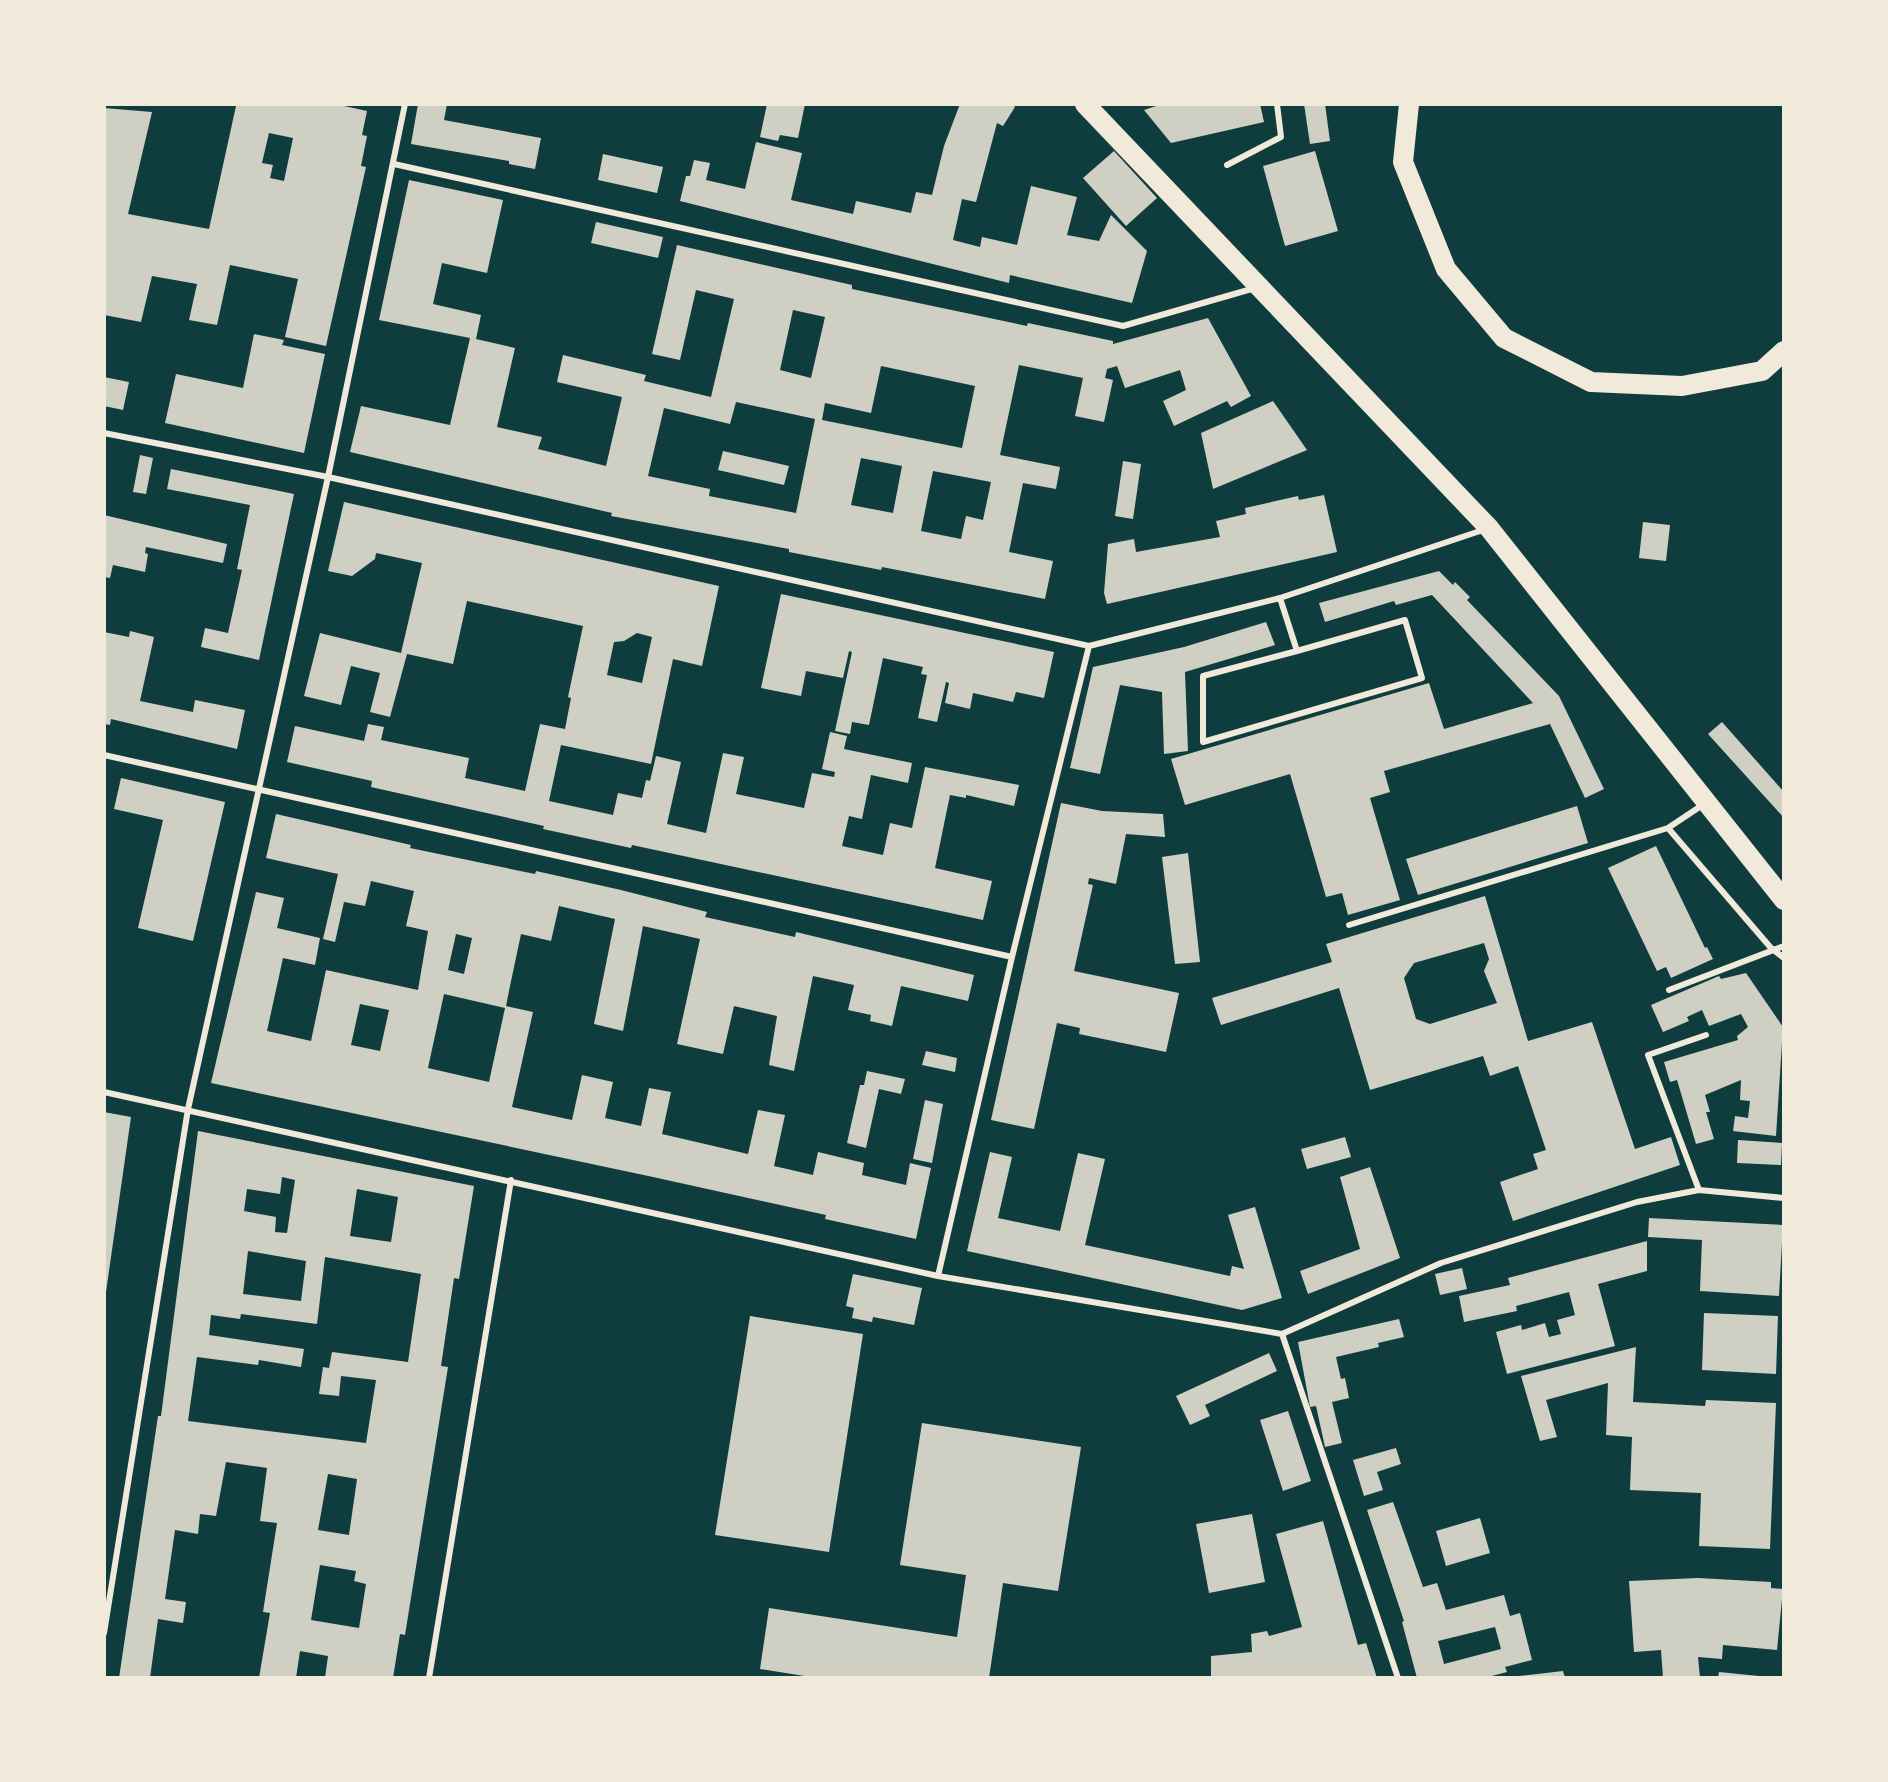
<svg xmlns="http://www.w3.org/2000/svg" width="1888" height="1782" viewBox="0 0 1888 1782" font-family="'Source Sans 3',sans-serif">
  <rect width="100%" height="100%" fill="#0f3d3e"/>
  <!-- building -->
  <path fill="#cfcfc3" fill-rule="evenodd" d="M239,104H335L367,111L362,135L367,136L361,166L366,167L326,346L285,337L298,279L230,265L217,325L189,320L197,284L152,276L141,322L104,315V108L152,112L128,214L209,229L236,106ZM269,133L293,138L284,181L270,178L273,165L262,163Z
    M418,104H447L444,120L541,138L535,169L509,164V161L411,144Z
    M767,104H805L798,138L780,135L778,141L760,137Z
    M960,104H1012L1015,107L1003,126L997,123L976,202L962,199L953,240L980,247L982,237L1017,245L1031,186L1077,197L1067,235L1099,241L1111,215L1147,251L1132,303L1010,275L1009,283L680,201L686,176H690L694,160L710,163L706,180L745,189L756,142L802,153L791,200L853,214L856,201L911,213L916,192L932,195L944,146Z
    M1162,104H1260L1264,122L1171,143L1144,110Z
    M1304,104H1325L1330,141L1310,144Z
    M1114,151L1157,198L1126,226L1083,178Z
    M1315,151L1338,231L1285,246L1263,166Z
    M603,154L663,167L657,193L598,180Z
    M409,180L503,200L487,273L442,263L433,304L481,315L476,339L515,348L497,427L542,437L538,449L606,466L622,397L557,382L563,355L646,375L644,381L711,397L734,299L696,290L680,360L652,354L677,245L852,285V289L1027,326L1028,323L1113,341V344L1208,318L1251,396L1231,407L1227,401L1174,426L1163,401L1186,390L1180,370L1125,388L1117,366L1107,369L1105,378L1113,380L1104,422L1075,416L1083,378L1019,365L1000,455L1060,467L1056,489L1023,483L1009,552L1053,561L1045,599L882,567L881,570L789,552V549L611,516L612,513L350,452L361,406L450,425L470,338L379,320ZM793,310L825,317L811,378L780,370ZM881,366L975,386L962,448L822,420L825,403L871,413ZM736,402L815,419L796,513L709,496L710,489L648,476L664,408L730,424ZM861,458L902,466L893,513L851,505ZM933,471L991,482L983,520L966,516L961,539L921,531Z
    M596,222L663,237L658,258L591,243Z
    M254,334L284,340L282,345L325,354L304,453L165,423L176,374L243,388Z
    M104,377L129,382L123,410L104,406Z
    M1273,401L1307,450L1213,489L1201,433Z
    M723,451L789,466L784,485L718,470Z
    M140,455L153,458L146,494L133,492Z
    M1123,461L1141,464L1133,519L1115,516Z
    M171,469L294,494L259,660L201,647L205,628L228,633L242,570L237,569L250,505L167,489Z
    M1324,495L1337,552L1107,604L1104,593L1108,544L1134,539L1136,552L1220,537L1216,521L1246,514L1245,508L1298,496L1299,500Z
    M344,502L719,586L702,666L673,659L651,764L561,745L549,801L613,815L618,793L642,798L646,780L650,781L656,756L681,762L667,824L706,833L723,753L744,757L736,794L804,808L812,773L834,777L835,772L822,769L830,732L847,736L844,749L912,763L908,783L871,775L862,819L849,816L842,846L883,855L890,823L912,828L925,767L1019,785L1014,806L966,795V798L950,795L935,868L992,881L983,920L632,845L631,848L543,829L544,826L371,787L372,781L287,762L295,726L364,741L368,724L384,727L381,740L469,758L465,778L525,791L540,724L565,729L571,698L568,697L583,626L467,601L453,664L407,654L390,717L370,712L380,673L351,666L341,705L304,696L320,633L401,653L422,563L376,553L375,559L352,576L328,571ZM637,633L652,637L642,683L607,675L614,642L624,641Z
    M104,515L227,544L223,563L146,547L145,553L148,554L145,572L113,565L110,578L104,577Z
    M1643,522L1670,525L1666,561L1639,558Z
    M1439,571L1453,585L1455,582L1470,597L1467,600L1559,696L1604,789L1585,798L1550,724L1384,771L1390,792L1370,798L1400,900L1348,915L1342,893L1326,897L1290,774L1185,805L1171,759L1429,683L1444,729L1533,703L1432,595L1396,605L1394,601L1325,622L1319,603Z
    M781,594L1054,652L1044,698L1016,692L1013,702L973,693L970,709L945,703L949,683L946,682L937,722L918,718L927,675L921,674L923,667L883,658L869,725L852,722L850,734L835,731L852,652L849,651L843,678L806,671L801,696L761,688Z
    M1266,622L1275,645L1185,672L1188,751L1164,754L1162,692L1120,685L1100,774L1070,768L1093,667L1184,647Z
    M130,631L154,637L140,701L193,712L195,700L245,710L237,749L111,719L110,725L104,724V632L129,637Z
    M1722,722L1784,792V818L1708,734Z
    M121,778L225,802L193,941L138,928L163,820L114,809Z
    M1061,803L1102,811L1163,814L1165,837L1126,834L1116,884L1089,878L1088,884L1093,885L1074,971L1179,993L1166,1052L1079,1034L1080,1028L1057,1023L1034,1129L991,1120Z
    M1577,806L1588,843L1418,895L1406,859Z
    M276,814L411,845L410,848L535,874L536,871L621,890L707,912L705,917L795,937L796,932L974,975L968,1001L901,986L892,1026L870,1021L871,1015L848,1010L854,985L813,976L794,1071L769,1065L777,1016L734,1006L723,1054L677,1044L700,939L643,926L623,1031L594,1024L615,919L559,906L551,941L521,934L510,986L506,1006L533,1012L512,1107L572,1120L582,1075L613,1082L605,1118L641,1126L649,1088L671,1092L662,1134L748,1154L758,1110L785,1115L774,1166L813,1175L818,1152L864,1163L862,1175L906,1185L910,1163L931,1168L916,1239L825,1219L826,1215L653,1177L211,1083L256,892L284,898L277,928L320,938L315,965L283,958L267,1031L311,1041L326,970L418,990L428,931L406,926L414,891L371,881L365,906L344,902L335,942L323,939L338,874L266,858ZM456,934L472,938L464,974L448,970ZM444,994L505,1008L489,1082L428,1068ZM360,1004L389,1010L380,1051L351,1045Z
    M1656,846L1705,948L1707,947L1713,959L1671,978L1666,967L1657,971L1608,868Z
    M1188,853L1200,962L1175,964L1162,857Z
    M1485,896L1528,1041L1592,1022L1635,1149L1671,1137L1680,1165L1513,1221L1500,1182L1538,1169L1533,1154L1546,1150L1518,1066L1490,1076L1483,1056L1370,1090L1339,988L1221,1025L1212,998L1332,962L1326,944ZM1484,943L1489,959L1484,971L1497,1003L1430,1024L1416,1019L1404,978L1414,963Z
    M1746,973L1783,1027L1776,1136L1733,1131L1735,1116L1748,1118L1750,1101L1740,1100L1741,1080L1705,1095L1710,1112H1706L1714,1139L1696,1144L1677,1080L1670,1082L1664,1062L1738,1040L1737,1036L1748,1027L1741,1014L1709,1026L1702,1010L1687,1017L1689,1021L1663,1032L1651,1005L1719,976L1721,979Z
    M926,1051L957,1058L955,1072L922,1065Z
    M867,1071L905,1079L901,1094L879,1089L866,1148L847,1143L860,1085H864Z
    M925,1100L943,1104L932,1163L913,1159Z
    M104,1112L131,1117L106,1292H104Z
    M198,1131L474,1186L459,1279L454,1278L441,1366L448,1367L405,1635L400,1634L393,1678H325L328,1656L300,1651L296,1678H259L270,1613L263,1612L277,1523L260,1521L267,1468L226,1462L216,1516L200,1514L198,1534L175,1530L165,1599L186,1602L183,1623L158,1619L150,1678H119L158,1416H161ZM282,1177L295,1180L287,1233L275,1232L276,1217L244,1211L247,1189L280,1194ZM357,1189L398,1197L391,1242L350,1236ZM248,1251L306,1261L301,1301L243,1294ZM325,1257L421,1274L408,1362L332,1352L329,1368L323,1367L319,1394L339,1396L341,1376L376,1380L366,1443L188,1421L197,1357L258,1365L259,1360L301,1367L304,1349L209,1335L211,1315L240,1319L241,1314L317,1324ZM328,1474L357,1479L349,1535L318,1530ZM320,1565L356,1571L354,1581L366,1584L359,1628L311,1620Z
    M1345,1137L1351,1157L1307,1169L1301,1149Z
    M1738,1140L1782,1143L1781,1165L1737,1163Z
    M990,1152L1012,1157L998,1218L1060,1231L1078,1153L1105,1159L1085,1245L1230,1276L1232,1266L1244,1269L1228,1215L1255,1207L1282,1298L1242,1310L967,1251Z
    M1370,1167L1400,1258L1308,1294L1300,1271L1360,1249L1340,1177Z
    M1649,1218L1783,1225L1779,1296L1700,1291L1702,1240L1648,1237Z
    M1647,1241V1271L1598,1284L1615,1346L1507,1374L1496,1332L1521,1325L1522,1330L1545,1323L1549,1337L1561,1334L1557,1320L1575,1315L1569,1292L1516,1306L1517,1311L1464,1322L1459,1296L1510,1285L1508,1278Z
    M1462,1268L1467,1289L1440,1295L1435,1274Z
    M853,1274L922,1288L914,1325L873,1317L872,1322L852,1318L854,1308L846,1306Z
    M1704,1313L1778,1316L1776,1374L1702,1370Z
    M750,1316L863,1334L829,1552L715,1535Z
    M1399,1319L1404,1337L1378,1343L1379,1347L1336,1357L1341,1379L1345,1378L1349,1398L1332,1402L1342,1443L1325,1447L1316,1406L1310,1407L1298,1342Z
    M1636,1347L1633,1402L1705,1406L1706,1400L1776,1403L1770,1549L1699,1546L1701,1493L1630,1490L1632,1437L1606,1435L1608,1383L1546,1400L1557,1437L1540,1441L1521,1376Z
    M1269,1353L1277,1371L1205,1405L1210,1416L1190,1425L1176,1396Z
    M1288,1411L1311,1481L1283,1491L1260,1420Z
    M922,1423L1081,1447L1058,1591L1003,1583L989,1678H817L760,1669L769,1608L957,1637L966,1575L900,1565Z
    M1396,1448L1401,1464L1377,1472L1383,1490L1364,1496L1353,1460Z
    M1393,1502L1423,1587L1437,1583L1446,1610L1504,1595L1510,1616L1520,1613L1532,1660L1505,1667L1507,1672L1484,1678H1417L1402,1622L1404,1621L1367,1510ZM1495,1627L1501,1649L1444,1664L1438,1641Z
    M1252,1514L1265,1582L1209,1593L1196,1524Z
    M1480,1518L1490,1553L1446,1566L1436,1531Z
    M1323,1521L1358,1645L1366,1643L1377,1678H1211V1656L1252,1652L1251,1634L1267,1631L1269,1636L1302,1627L1276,1534Z
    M1698,1578L1771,1582V1588L1783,1589L1777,1650L1723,1645L1722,1659L1698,1657L1700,1678H1663L1661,1650L1634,1652L1629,1581Z
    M1563,1671L1565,1678H1519V1676Z
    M1719,1672L1759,1676V1678H1718Z"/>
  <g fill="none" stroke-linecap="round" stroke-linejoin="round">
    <!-- service -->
    <path stroke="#f1e9da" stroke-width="6" d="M394,164L1123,326L1255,288
      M1227,165L1281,137L1277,104
      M104,433L328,477L1089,646L1280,598L1486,529
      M1280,598L1297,651L1405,620L1422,678L1203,742V676L1297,651
      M104,755L1012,957
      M1668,828L1771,948L1784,958
      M1349,925L1668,828L1704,804
      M1669,990L1784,946
      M104,1092L938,1276L1282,1334L1441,1263L1637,1202L1699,1190L1784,1198
      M1699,1190L1648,1055L1706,1035
      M938,1276L1012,957L1089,646
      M1282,1334L1398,1678
      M104,1633L188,1109L328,477L405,104
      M429,1678L511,1180"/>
    <!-- primary -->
    <path stroke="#f1e9da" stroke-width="20" d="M1085,104L1489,528L1784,900
      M1409,104L1403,162L1446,269L1504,338L1591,382L1682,386L1762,371L1784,351"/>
  </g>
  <!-- border -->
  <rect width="1888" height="1782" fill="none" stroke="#f1e9da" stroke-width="212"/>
</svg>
